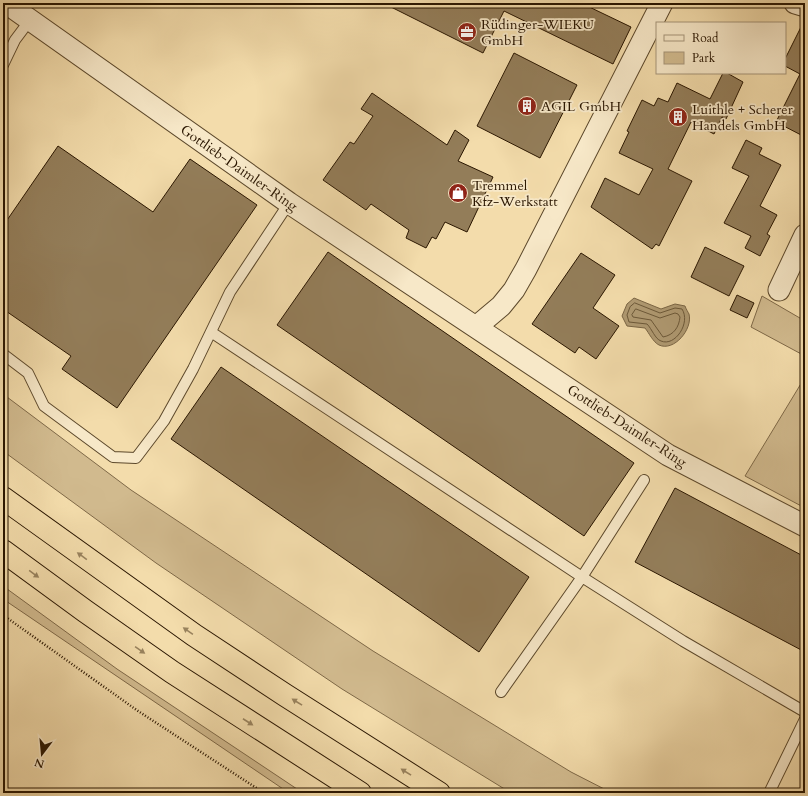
<svg xmlns="http://www.w3.org/2000/svg" width="808" height="796" viewBox="0 0 808 796" font-family="Cardo,serif">
  <rect width="100%" height="100%" fill="#f3dcab"/>
  <filter id="stains"><feTurbulence type="fractalNoise" baseFrequency=".005" numOctaves="4"/><feColorMatrix values="0 0 0 0 .2 0 0 0 0 .09 0 0 0 0 .02 0 0 0 .5 -.17"/></filter>
  <radialGradient id="worn" r=".72"><stop offset=".6" stop-color="#630" stop-opacity="0"/><stop offset="1" stop-color="#630" stop-opacity=".3"/></radialGradient>
  <!-- green -->
  <path fill="#d1ba8e" stroke="#7e6847" d="M762,296L805,321V356L751,327Z
    M805,377V508L745,476Z
    M3,394L131,490L373,651L571,772L612,793H511L342,689L156,563L3,451Z
    M3,586L117,669L303,793H289L3,599Z"/>
  <!-- water -->
  <path fill="#af9971" stroke="#7a6544" d="M634,298L661,309L675,304L685,306C686,309 688,312 689,314C693,329 674,352 659,345C653,342 649,333 645,328L627,326L622,316L627,304Z"/>
  <g fill="none" stroke-linecap="round" stroke-linejoin="round">
    <!-- shore -->
    <path stroke="#6c5838" stroke-width="1" d="M635,303L660,313L675,308L682,309C691,323 675,347 661,341C655,339 652,329 647,324L629,322L627,315L630,307Z
      M636,309L660,318L675,313L678,314L680,317C679,327 674,335 663,337L651,320L633,317L632,315Z"/>
  </g>
  <!-- building -->
  <path fill="#937d59" stroke="#2a1600" d="M383,3H581L631,27L613,64L504,11L483,53Z
    M805,19V137L776,122L800,74L785,66V59Z
    M514,53L577,85L540,158L477,126Z
    M723,73H727L743,82L726,119L722,117L714,134L691,122L668,169L692,181L659,246L656,244L652,249L591,207L605,178L639,195L653,169L619,153L629,132L627,131L642,100L654,106L658,98L668,102L677,83L710,99Z
    M372,93L447,145L455,130L469,140L458,161L493,177L467,232L445,222L436,239L432,237L426,248L406,238L409,230L371,204L366,210L323,180L350,142L354,144L373,116L361,109Z
    M746,140L762,148L759,154L781,165L760,206L777,215L767,234L770,236L760,256L745,248L751,236L724,223L749,176L732,168Z
    M58,146L153,212L190,159L257,205L117,408L62,369L71,356L3,309V226Z
    M705,247L744,266L729,296L691,277Z
    M328,252L634,463L584,536L277,325Z
    M581,253L615,275L593,308L619,326L596,359L579,347L575,353L532,324Z
    M737,295L754,303L747,318L730,310Z
    M221,367L529,577L479,652L171,439Z
    M675,488L805,557V652L635,562Z"/>
  <g fill="none" stroke-linecap="round" stroke-linejoin="round">
    <defs>
      <path id="service" d="M3,65L15,40L30,20
        M211,332L582,577L683,641L805,712
        M3,354L28,373L44,406L113,457L136,458L164,421L193,369L230,292L289,203
        M501,692L582,577L644,480
        M769,793L805,719"/>
      <path id="minor" d="M6,3L289,203L668,455L805,526
        M795,3L805,6
        M779,290L805,235
        M476,327L501,306L514,290L526,269L662,3"/>
      <path id="motorway" d="M3,498L194,635L285,695L439,793
        M3,551L85,611L172,672L360,793"/>
    </defs>
    <!-- service casing -->
    <use href="#service" stroke="#5c482b" stroke-width="12"/>
    <!-- minor casing -->
    <use href="#minor" stroke="#5c482b" stroke-width="23"/>
    <!-- motorway casing -->
    <use href="#motorway" stroke="#2a1600" stroke-width="24"/>
    <!-- path -->
    <path stroke="#2a1600" stroke-width="2.5" stroke-dasharray="1 2" stroke-linecap="butt" d="M3,615L138,711L264,793"/>
    <!-- service -->
    <use href="#service" stroke="#f7e8c8" stroke-width="10"/>
    <!-- minor -->
    <use href="#minor" stroke="#f7e8c8" stroke-width="21"/>
    <!-- motorway -->
    <use href="#motorway" stroke="#f3dcab" stroke-width="22"/>
  </g>
  <!-- one-way arrows -->
  <defs><path id="oneway-solid" d="M-6-.8H1V-3.2L6.5 0L1 3.2V.8H-6Z"/></defs>
  <g fill="#99835e">
    <use href="#oneway-solid" transform="translate(82 556) rotate(-144)"/>
    <use href="#oneway-solid" transform="translate(34 574) rotate(36)"/>
    <use href="#oneway-solid" transform="translate(188 631) rotate(-145)"/>
    <use href="#oneway-solid" transform="translate(140 650) rotate(35)"/>
    <use href="#oneway-solid" transform="translate(297 702) rotate(-148)"/>
    <use href="#oneway-solid" transform="translate(248 722) rotate(33)"/>
    <use href="#oneway-solid" transform="translate(406 772) rotate(-148)"/>
  </g>
  <!-- icons -->
  <defs>
    <symbol id="office-disc" viewBox="-11 -11 22 22"><circle r="9.5" fill="#8f2418" stroke="#f7e8c8"/><path d="M-6-3h4V-5.5h4V-3h4V5H-6ZM-1-4.5V-3h2v-1.5ZM-6 0V1H6V0Z" fill="#fff"/></symbol>
    <symbol id="building-disc" viewBox="-11 -11 22 22"><circle r="9.5" fill="#8f2418" stroke="#f7e8c8"/><path d="M-4-6H4V6H1V3H-1V6H-4ZM-2.5-4.3h1.7v1.8h-1.7ZM.8-4.3h1.7v1.8H.8ZM-2.5-1h1.7V.8h-1.7ZM.8-1h1.7V.8H.8Z" fill="#fff"/></symbol>
    <symbol id="shop-disc" viewBox="-11 -11 22 22"><circle r="9.5" fill="#8f2418" stroke="#f7e8c8"/><path d="M-5-2.5h2.3a2.7 3.5 0 0 1 5.4 0H5L5.5 6h-11ZM-1.5-2.5h3a1.5 2.3 0 0 0-3 0Z" fill="#fff"/></symbol>
  </defs>
  <g fill-rule="evenodd">
    <use href="#office-disc" x="456" y="21" width="22" height="22"/>
    <use href="#building-disc" x="516" y="95" width="22" height="22"/>
    <use href="#building-disc" x="667" y="106" width="22" height="22"/>
    <use href="#shop-disc" x="447" y="182" width="22" height="22"/>
  </g>
  <g text-anchor="middle" dominant-baseline="central" stroke-width="3.5" stroke-linejoin="round" paint-order="stroke">
    <!-- poi labels -->
    <g font-size="14" fill="#2a1600" stroke="#f7e8c8" text-anchor="start">
      <text x="481" y="24">Rüdinger-WIEKU<tspan x="481" dy="16">GmbH</tspan></text>
      <text x="541" y="106">AGIL GmbH</text>
      <text x="692" y="109">Luithle + Scherer<tspan x="692" dy="16">Handels GmbH</tspan></text>
      <text x="472" y="185">Tremmel<tspan x="472" dy="16">Kfz-Werkstatt</tspan></text>
    </g>
    <!-- street labels -->
    <g font-size="14" fill="#2a1600" stroke="#f7e8c8">
      <text transform="translate(239 168) rotate(35)">Gottlieb-Daimler-Ring</text>
      <text transform="translate(627 426) rotate(33)">Gottlieb-Daimler-Ring</text>
    </g>
  </g>
  <!-- margin -->
  <rect width="808" height="796" fill="none" stroke="#f3dcab" stroke-width="16"/>
  <rect x="4" y="4" width="800" height="788" fill="none" stroke="#2a1600" stroke-width="2"/>
  <rect x="8" y="8" width="792" height="780" fill="none" stroke="#2a1600"/>
  <!-- legend -->
  <rect x="656" y="22" width="130" height="52" fill="#f7e8c8" stroke="#a59478"/>
  <rect x="664" y="35" width="20" height="6" fill="#f7e8c8" stroke="#a59478"/>
  <text x="692" y="42" font-size="12" fill="#2a1600">Road</text>
  <rect x="664" y="52" width="20" height="12" fill="#d1ba8e" stroke="#a59478"/>
  <text x="692" y="62" font-size="12" fill="#2a1600">Park</text>
  <!-- north arrow -->
  <g transform="translate(42 754) rotate(196)" stroke="#f7e8c8" stroke-width="3" paint-order="stroke">
  <path d="M0-3L7 15L0 10L-7 15Z" fill="#2a1600"/>
  <text y="-6" font-size="11" font-weight="bold" text-anchor="middle" fill="#2a1600">N</text>
  </g>
  <rect width="100%" height="100%" filter="url(#stains)"/>
  <rect width="100%" height="100%" fill="url(#worn)"/>
</svg>
